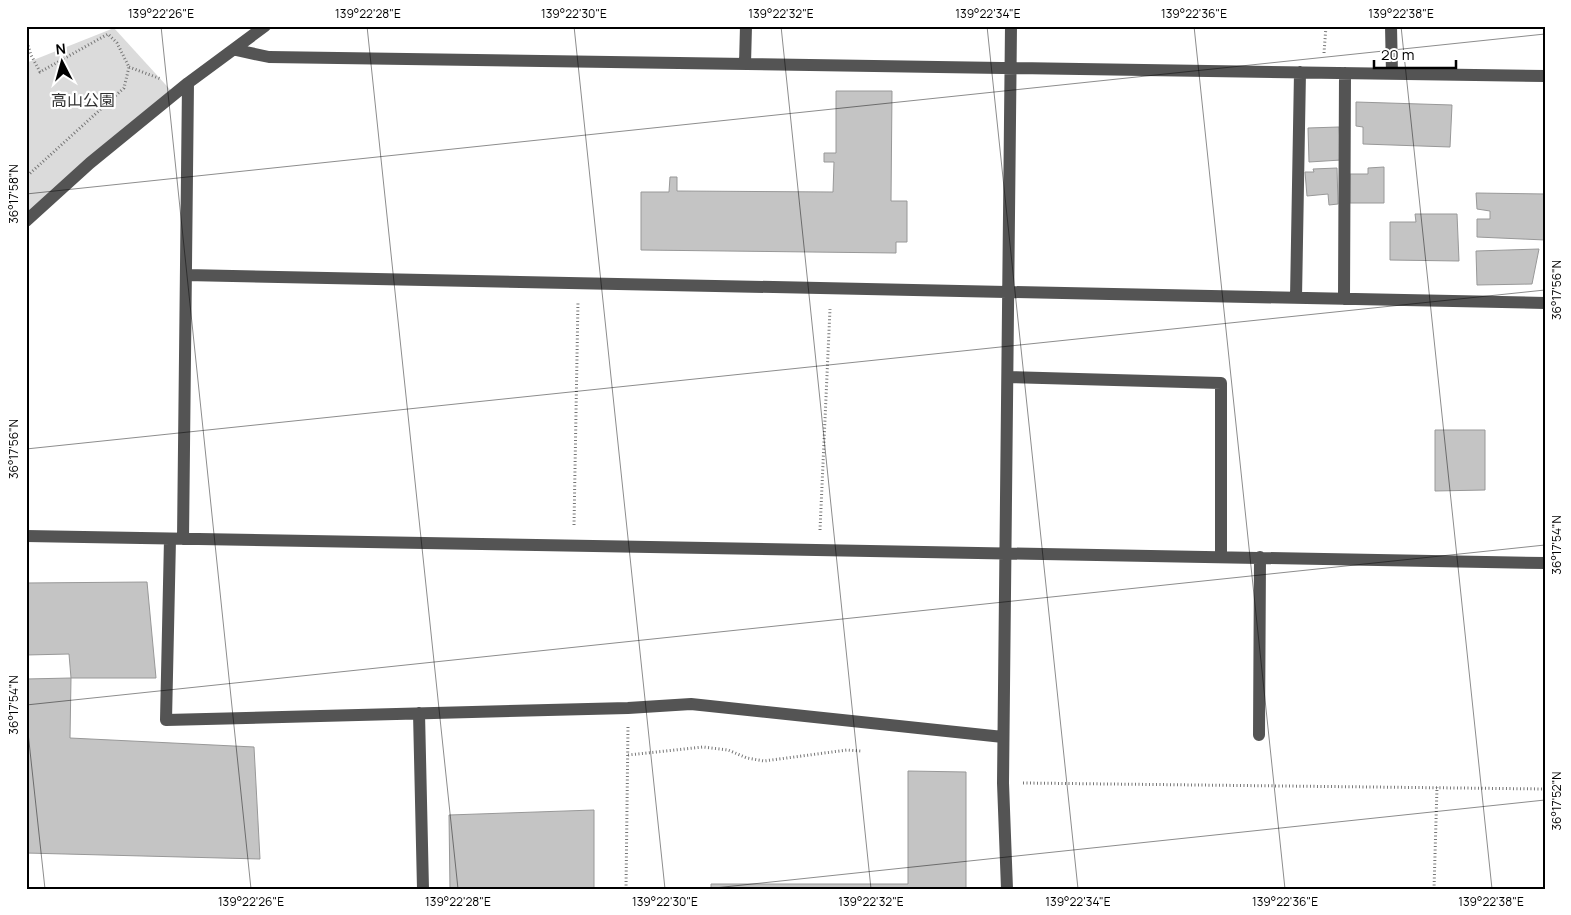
<svg xmlns="http://www.w3.org/2000/svg" width="1571" height="915" viewBox="0 0 1571 915" font-family="Manrope,'Noto Sans JP',sans-serif">
  <rect width="100%" height="100%" fill="#fff"/>
  <!-- green -->
  <path fill="#dbdbdb" d="M114,28L175,95L26,223V63Z"/>
  <!-- building -->
  <path fill="#c4c4c4" stroke="#989898" d="M836,91H892L891,201H907V242H896V253L641,250V192H669L670,177H677V191L833,192L834,162H824V153H836Z
    M1356,102L1452,105L1450,147L1363,144V127L1356,126Z
    M1339,127L1341,160L1309,162L1308,128Z
    M1384,167V203H1350V174H1368V168Z
    M1337,168L1338,204L1329,205L1328,194L1307,196L1305,172H1314L1313,169Z
    M1476,193L1545,194V240L1477,237V219H1490V211L1477,209Z
    M1415,214H1457L1459,261L1390,260V222H1416Z
    M1539,249L1532,284L1477,285L1476,251Z
    M1435,430H1485V490L1435,491Z
    M147,582L156,678H71L69,654L26,655V583Z
    M71,678L70,738L254,747L260,859L26,853V679Z
    M908,771L966,772V889H711V884H908Z
    M594,810V889H450L449,815Z"/>
  <g fill="none" stroke-linecap="round" stroke-linejoin="round">
    <!-- path -->
    <path stroke="#767676" stroke-width="3" stroke-dasharray="1 2.5" stroke-linecap="butt" d="M26,39L31,55L40,72L108,34L117,43L129,67L124,88L26,177
      M1324,53L1326,26
      M129,67L161,79
      M574,525L578,301
      M820,530L830,309
      M628,755L703,747L728,750L747,758L764,761L847,750L861,751
      M1023,783L1545,789
      M626,889L628,726
      M1434,889L1437,787"/>
    <!-- minor -->
    <path stroke="#545454" stroke-width="12" d="M1391,26L1392,74
      M236,50L269,57L1545,76
      M745,64L746,26
      M26,221L90,163L188,83L265,26
      M186,275L1545,303
      M1296,298L1300,72
      M1344,299L1345,73
      M1008,377L1221,383V556
      M26,536L1545,563
      M170,539L166,720L628,708L691,704L1003,737
      M183,539L188,83
      M419,713L423,889
      M1259,735L1260,557
      M1007,889L1003,783L1011,26"/>
  </g>
  <!-- ticks -->
  <path fill="none" stroke="#000" stroke-width="1" stroke-opacity="0.45" d="M161,26L251,889M367,26L458,889M574,26L665,889M781,26L871,889M987,26L1078,889M1194,26L1285,889M1401,26L1492,889M26,194L1545,34M26,449L1545,290M26,705L1545,545M26,714L45,889M705,889L1545,800"/>
  <g text-anchor="middle" dominant-baseline="central" stroke-width="4.5" stroke-linejoin="round" paint-order="stroke">
    <!-- park labels -->
    <g font-size="16" fill="#323232" stroke="#fff">
      <text x="83" y="100">高山公園</text>
    </g>
  </g>
  <!-- border -->
  <rect width="1571" height="915" fill="none" stroke="#ffffff" stroke-width="55"/>
  <!-- north arrow -->
  <g transform="translate(62 62) rotate(354)" stroke="#ffffff" stroke-width="4" paint-order="stroke">
  <path d="M0-4L9 19L0 12L-9 19Z" fill="#000000"/>
  <text y="-8" font-size="14" font-weight="bold" text-anchor="middle" fill="#000000">N</text>
  </g>
  <!-- scale -->
  <path d="M1374 60v8h82v-8" fill="none" stroke="#000000" stroke-width="2.5"/>
  <text x="1381" y="60" font-size="15" fill="#000000" stroke="#ffffff" stroke-width="4" paint-order="stroke">20 m</text>
  <rect x="28" y="28" width="1516" height="860" fill="none" stroke="#000" stroke-width="2"/>
  <g font-size="12" text-anchor="middle" fill="#000">
    <text x="161" y="18">139°22'26"E</text>
    <text x="368" y="18">139°22'28"E</text>
    <text x="574" y="18">139°22'30"E</text>
    <text x="781" y="18">139°22'32"E</text>
    <text x="988" y="18">139°22'34"E</text>
    <text x="1194" y="18">139°22'36"E</text>
    <text x="1401" y="18">139°22'38"E</text>
    <text transform="translate(14 194) rotate(-90)" y="4">36°17'58"N</text>
    <text transform="translate(1557 290) rotate(-90)" y="4">36°17'56"N</text>
    <text transform="translate(14 449) rotate(-90)" y="4">36°17'56"N</text>
    <text transform="translate(1557 545) rotate(-90)" y="4">36°17'54"N</text>
    <text transform="translate(14 705) rotate(-90)" y="4">36°17'54"N</text>
    <text transform="translate(1557 801) rotate(-90)" y="4">36°17'52"N</text>
    <text x="251" y="906">139°22'26"E</text>
    <text x="458" y="906">139°22'28"E</text>
    <text x="665" y="906">139°22'30"E</text>
    <text x="871" y="906">139°22'32"E</text>
    <text x="1078" y="906">139°22'34"E</text>
    <text x="1285" y="906">139°22'36"E</text>
    <text x="1491" y="906">139°22'38"E</text>
  </g>
</svg>
